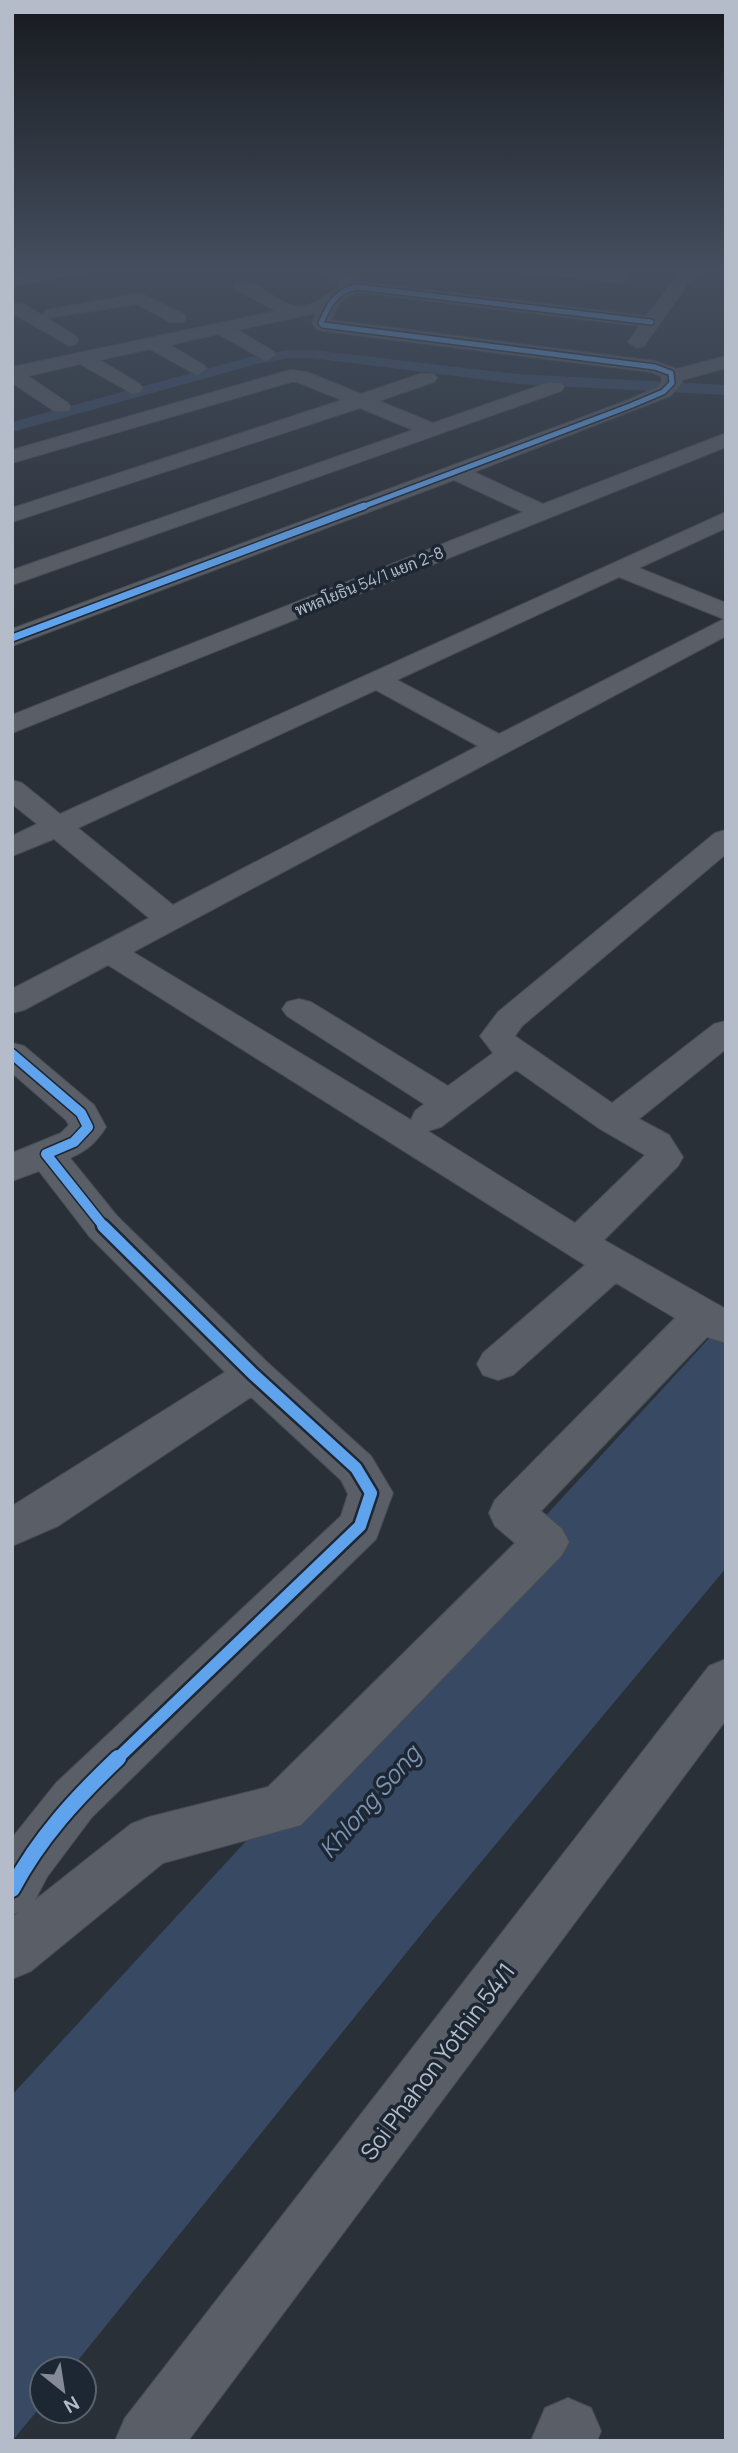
<svg xmlns="http://www.w3.org/2000/svg" width="738" height="2453" viewBox="0 0 738 2453" font-family="Manrope,Sarabun,sans-serif">
  <rect width="100%" height="100%" fill="#2a3038"/>
  <!-- water -->
  <path fill="#384963" d="M726,1320V1568L436,1916L71,2369H42V2405L12,2441V2095Z"/>
  <g fill="none" stroke-linecap="round" stroke-linejoin="round">
    <!-- canal -->
    <path fill="#384963" fill-rule="evenodd" d="M288,350H312L517,374L726,385V395L517,384L312,358H288L257,364L12,432V422L250,357Z"/>
    <defs>
      <path id="minor" d="M58,267H97L89,272L12,286V276Z
        M312,267H334L361,282L646,316L684,267H703L689,282L644,346L637,348L628,342L639,326L357,292L340,302L331,320L655,361L677,369L726,356V368L682,380V383L670,396L474,472L543,504L726,433V447L12,733V715L523,512L454,480L12,646V629L623,402L656,388L662,382L661,376L651,372L323,331L316,329L312,323L316,313L238,330L273,351L276,355L266,361L218,334L170,345L204,365L207,369L197,375L150,349L100,360L140,384L143,388L140,392L133,394L80,364L28,376L68,403L71,407L68,411H54L12,383V367L276,311L237,290L234,286L237,282C259,277 277,305 297,306C318,307 325,293 341,286Z
        M516,267C536,267 618,265 630,278L621,283L524,272Z
        M140,293L184,314L186,318L184,322H170L137,304L47,318L76,336L78,340L76,344L69,346L12,313V303L24,304L45,317L43,314L46,310Z
        M290,370L307,372L361,394L420,374H434L437,378L434,382L379,401L433,423L547,383H561L564,387L561,391L12,585V570L413,430L360,408L12,522V508L342,400L297,382H291L12,463V450Z
        M726,512V528L639,568L726,603V636L133,952L411,1120L415,1111L424,1104L287,1016L282,1009L287,1002L299,999L311,1002L448,1086L493,1053L480,1036L498,1012L715,833L726,830V854L522,1026L515,1036L612,1103L714,1024L726,1021V1049L639,1119L669,1135L683,1157L678,1166L604,1240L726,1309V1343L707,1337L541,1511L562,1529L569,1542L562,1555L301,1825L163,1863L31,1971L12,1979V1917L19,1912L12,1915V1838L56,1783L341,1516L348,1494L341,1480L251,1397L58,1526L12,1546V1506L225,1372L89,1236L39,1171L12,1181V1153L61,1133L69,1125L66,1120L12,1073V1043L24,1046L94,1105L106,1127C96,1143 86,1151 70,1158L117,1216L268,1363L371,1456L393,1493L376,1539L92,1817L47,1877L35,1900L131,1824L149,1817L268,1787L515,1543L495,1526L489,1513L495,1500L675,1318L616,1283L513,1375L498,1380L483,1375L477,1364L483,1353L585,1265L108,965L24,1010L12,1013V989L149,918L54,839L12,856V836L37,824L12,804V780L22,783L60,814ZM619,577L724,619L499,734L397,680ZM376,690L478,746L173,905L78,828ZM516,1070L600,1129L645,1155L575,1223L428,1131L441,1127Z
        M726,1659V1720L188,2441H115L125,2418L709,1666Z
        M568,2398L591,2408L601,2431L597,2441H531L545,2408Z"/>
    </defs>
    <!-- minor casing -->
    <use href="#minor" stroke="#484c53" stroke-width="2"/>
    <!-- minor -->
    <use href="#minor" fill="#5a5e66" fill-rule="evenodd"/>
    <defs>
      <path id="cycleway-far4" d="M359,508L630,406L663,392L672,383L671,373L655,367L323,325L321,323C329,304 336,291 357,287L651,322"/>
      <path id="cycleway-far3" d="M12,638L364,506"/>
      <path id="cycleway-far2" d="M12,1054L81,1113L88,1127L74,1142L46,1154L105,1228"/>
      <path id="cycleway-far1" d="M103,1226L253,1374L356,1468L371,1493L360,1526L116,1760"/>
      <path id="cycleway" d="M12,1889C39,1838 76,1798 118,1758"/>
    </defs>
    <!-- cycleway-far4 casing -->
    <use href="#cycleway-far4" stroke="#1d2633" stroke-width="8"/>
    <!-- cycleway-far3 casing -->
    <use href="#cycleway-far3" stroke="#1d2633" stroke-width="10"/>
    <!-- cycleway-far2 casing -->
    <use href="#cycleway-far2" stroke="#1d2633" stroke-width="13"/>
    <!-- cycleway-far1 casing -->
    <use href="#cycleway-far1" stroke="#1d2633" stroke-width="17"/>
    <!-- cycleway casing -->
    <use href="#cycleway" stroke="#1d2633" stroke-width="20"/>
    <!-- cycleway-far4 -->
    <use href="#cycleway-far4" stroke="#60a3ed" stroke-width="5"/>
    <!-- cycleway-far3 -->
    <use href="#cycleway-far3" stroke="#60a3ed" stroke-width="7"/>
    <!-- cycleway-far2 -->
    <use href="#cycleway-far2" stroke="#60a3ed" stroke-width="10"/>
    <!-- cycleway-far1 -->
    <use href="#cycleway-far1" stroke="#60a3ed" stroke-width="12"/>
    <!-- cycleway -->
    <use href="#cycleway" stroke="#60a3ed" stroke-width="16"/>
  </g>
  <!-- sky -->
  <linearGradient id="sky" x2="0" y2="1"><stop stop-color="#171a1f"/><stop offset="0.44" stop-color="#444e5e"/><stop offset="1" stop-color="#444e5e" stop-opacity="0"/></linearGradient>
  <rect width="738" height="611" fill="url(#sky)"/>
  <g text-anchor="middle" dominant-baseline="central" stroke-width="7" stroke-linejoin="round" paint-order="stroke">
    <!-- far-street labels -->
    <g font-size="16" fill="#b4bcc9" stroke="#1d2633">
      <text transform="translate(369 581) rotate(-22)">พหลโยธิน 54/1 แยก 2-8</text>
    </g>
    <!-- near-street labels -->
    <g font-size="23" fill="#b4bcc9" stroke="#1d2633">
      <text transform="translate(437 2061) rotate(-53)">Soi Phahon Yothin 54/1</text>
    </g>
    <!-- near-water labels -->
    <g font-size="24" font-style="italic" fill="#7c92b1" stroke="#1d2633">
      <text transform="translate(369 1801) rotate(-49)">Khlong Song</text>
    </g>
  </g>
  <!-- border -->
  <rect width="738" height="2453" fill="none" stroke="#b4bcc9" stroke-width="28"/>
  <!-- north arrow -->
  <g transform="translate(63 2390) rotate(150)"><circle r="33" fill="#1d2633" stroke="#59626f" stroke-width="2"/>
  <path d="M0-5L12 26L0 18L-12 26Z" fill="#848b96"/>
  <text y="-10" font-size="19" font-weight="bold" text-anchor="middle" fill="#b4bcc9">N</text>
  </g>
</svg>
